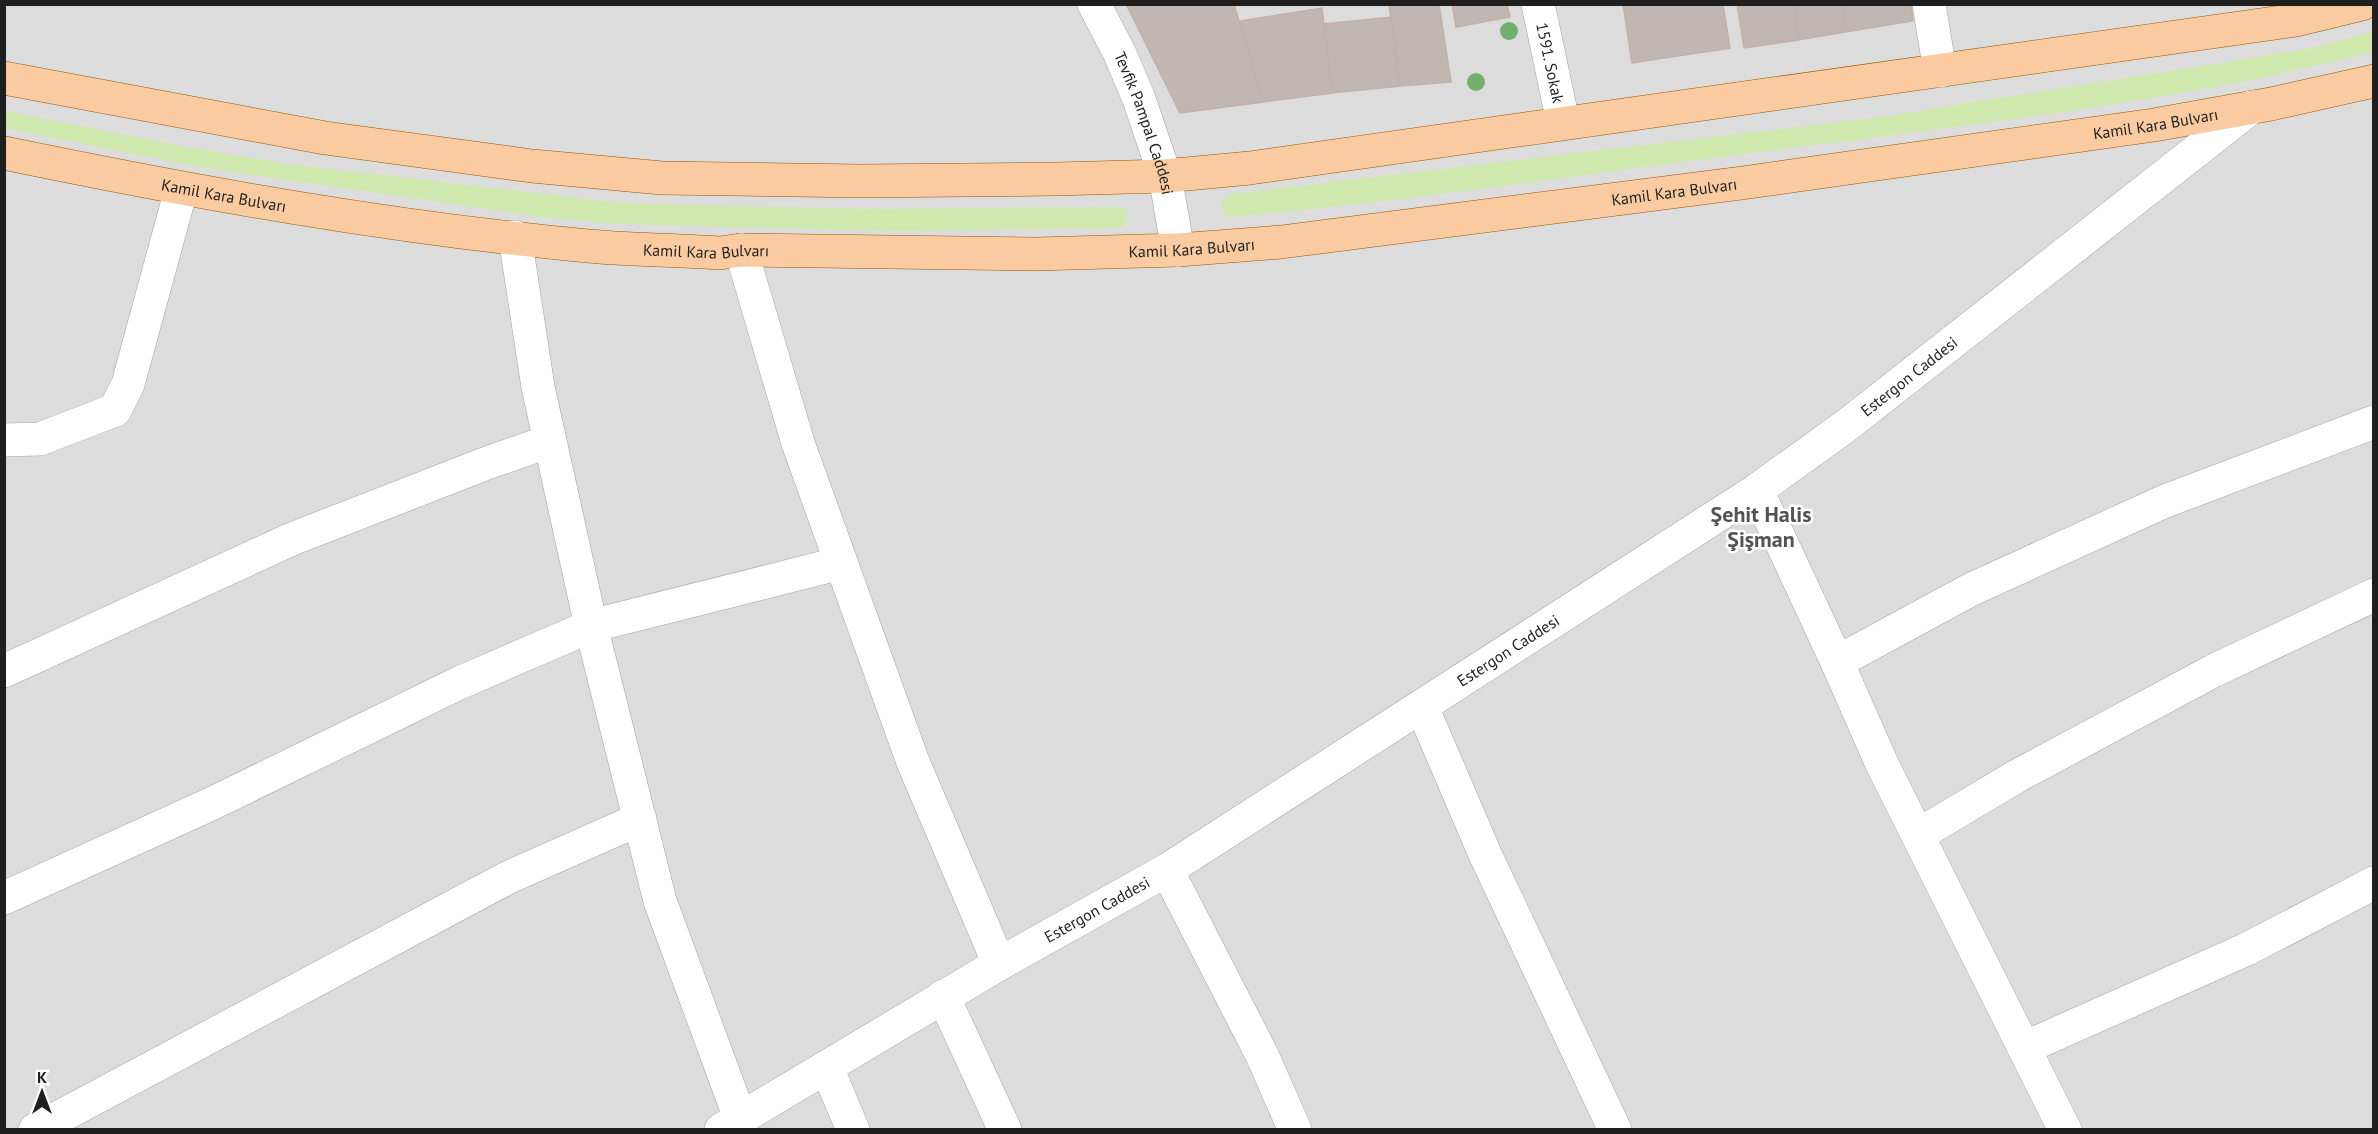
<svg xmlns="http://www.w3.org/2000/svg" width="2378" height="1134" viewBox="0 0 2378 1134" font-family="'PT Sans',sans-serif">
  <rect width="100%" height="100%" fill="#efebe5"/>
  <!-- residential -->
  <path fill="#dddcdc" d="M5,5H2373V1129H5Z"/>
  <!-- grass -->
  <path fill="#cfe8ad" d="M2373,32V52C2172,103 1964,126 1758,152C1581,175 1404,202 1226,217L1222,209V202L1231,194L1874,118L2308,49Z
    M4,111L186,147L287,164L621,203L873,209L1114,207L1123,208L1127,215L1126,225L1119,228L885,231L620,224L542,217L199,167L5,128Z"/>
  <!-- building -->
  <path fill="#c0b7b2" stroke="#c1b1a8" stroke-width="1.5" d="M1126,4H1234L1263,102L1180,113Z
    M1389,4H1439L1451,82L1400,86Z
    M1452,4H1507L1510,17L1456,27Z
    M1623,4H1723L1730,48L1632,63Z
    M1737,4H1794L1799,40L1744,48Z
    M1794,4H1841L1846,32L1799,40Z
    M1841,4H1911L1913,21L1846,32Z
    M1322,8L1332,93L1263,102L1240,21Z
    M1391,17L1400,86L1332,93L1324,24Z"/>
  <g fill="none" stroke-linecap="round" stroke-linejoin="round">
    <defs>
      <g id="minor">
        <path id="s1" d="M1094,4L1120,54L1139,99L1165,176L1178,250"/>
        <path id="s2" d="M1538,4L1563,122"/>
        <path d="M1929,4L1940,71"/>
        <path d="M515,237L538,387L591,626L660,901L740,1118"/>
        <path d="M741,250L798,443L913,762L999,964"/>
        <path d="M4,440L40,439L115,410L128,384L181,190"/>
        <path d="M1757,490L1837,662L1882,764L2065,1130"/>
        <path d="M1837,662L1972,589L2163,502L2374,422"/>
        <path d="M4,671L292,539L487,463L550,441"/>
        <path d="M1422,707L1485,854L1615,1130"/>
        <path d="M1918,835L2017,776L2213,671L2374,595"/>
        <path d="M1167,870L1262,1055L1295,1130"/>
        <path d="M4,898L213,803L459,683L591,626L841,563"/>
        <path d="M943,996L1005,1130"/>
        <path d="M2024,1048L2247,949L2374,883"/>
        <path d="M827,1068L853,1130"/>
        <path d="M35,1130L507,878L640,819"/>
        <path id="s3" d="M721,1130L999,964L1167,870L1757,490L1847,425L2252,107"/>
      </g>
      <g id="major">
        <path d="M4,78L325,138L532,166L662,178L860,181L1056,179L1165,176L1250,168L2296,20L2362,4"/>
        <path id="s4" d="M4,153C198,193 392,228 588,246C632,250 676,250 720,253L741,250L1036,254L1178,250L1281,242L1742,183L2154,125L2271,104L2374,81"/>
      </g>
    </defs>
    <!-- minor casing -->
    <use href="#minor" stroke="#a3a3a3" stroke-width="34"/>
    <!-- major casing -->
    <use href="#major" stroke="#965904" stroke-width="34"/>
    <!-- minor -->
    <use href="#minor" stroke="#fff" stroke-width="33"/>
    <!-- major -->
    <use href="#major" stroke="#facba0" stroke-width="33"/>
  </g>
  <!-- trees -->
  <g fill="#73ae6f">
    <circle cx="1509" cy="31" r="9"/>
    <circle cx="1476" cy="82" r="9"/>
  </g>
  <g text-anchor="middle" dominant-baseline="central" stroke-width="5" stroke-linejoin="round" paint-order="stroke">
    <!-- street labels -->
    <g font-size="16" fill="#1f1f1f" stroke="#fff">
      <text stroke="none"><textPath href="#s2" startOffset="60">1591. Sokak</textPath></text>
      <text stroke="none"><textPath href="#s4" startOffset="2168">Kamil Kara Bulvarı</textPath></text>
      <text stroke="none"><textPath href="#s1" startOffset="130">Tevfik Pampal Caddesi</textPath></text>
      <text stroke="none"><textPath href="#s4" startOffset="1682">Kamil Kara Bulvarı</textPath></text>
      <text stroke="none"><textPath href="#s4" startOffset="224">Kamil Kara Bulvarı</textPath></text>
      <text stroke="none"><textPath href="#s4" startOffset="1196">Kamil Kara Bulvarı</textPath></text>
      <text stroke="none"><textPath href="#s4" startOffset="710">Kamil Kara Bulvarı</textPath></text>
      <text stroke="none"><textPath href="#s3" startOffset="1408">Estergon Caddesi</textPath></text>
      <text stroke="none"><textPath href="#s3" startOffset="922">Estergon Caddesi</textPath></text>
      <text stroke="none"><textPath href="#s3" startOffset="436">Estergon Caddesi</textPath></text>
    </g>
    <!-- district labels -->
    <g font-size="22" font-weight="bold" fill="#525252" stroke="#fff">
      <text x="1761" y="514">Şehit Halis<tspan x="1761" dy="25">Şişman</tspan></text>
    </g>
  </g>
  <!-- border -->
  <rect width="2378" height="1134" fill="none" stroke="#1f1f1f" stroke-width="12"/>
  <!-- north arrow -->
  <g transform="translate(42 1092)" stroke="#ffffff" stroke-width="4.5" paint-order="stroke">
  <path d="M0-4.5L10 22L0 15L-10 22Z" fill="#1f1f1f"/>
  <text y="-9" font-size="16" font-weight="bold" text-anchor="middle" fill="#1f1f1f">K</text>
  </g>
</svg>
